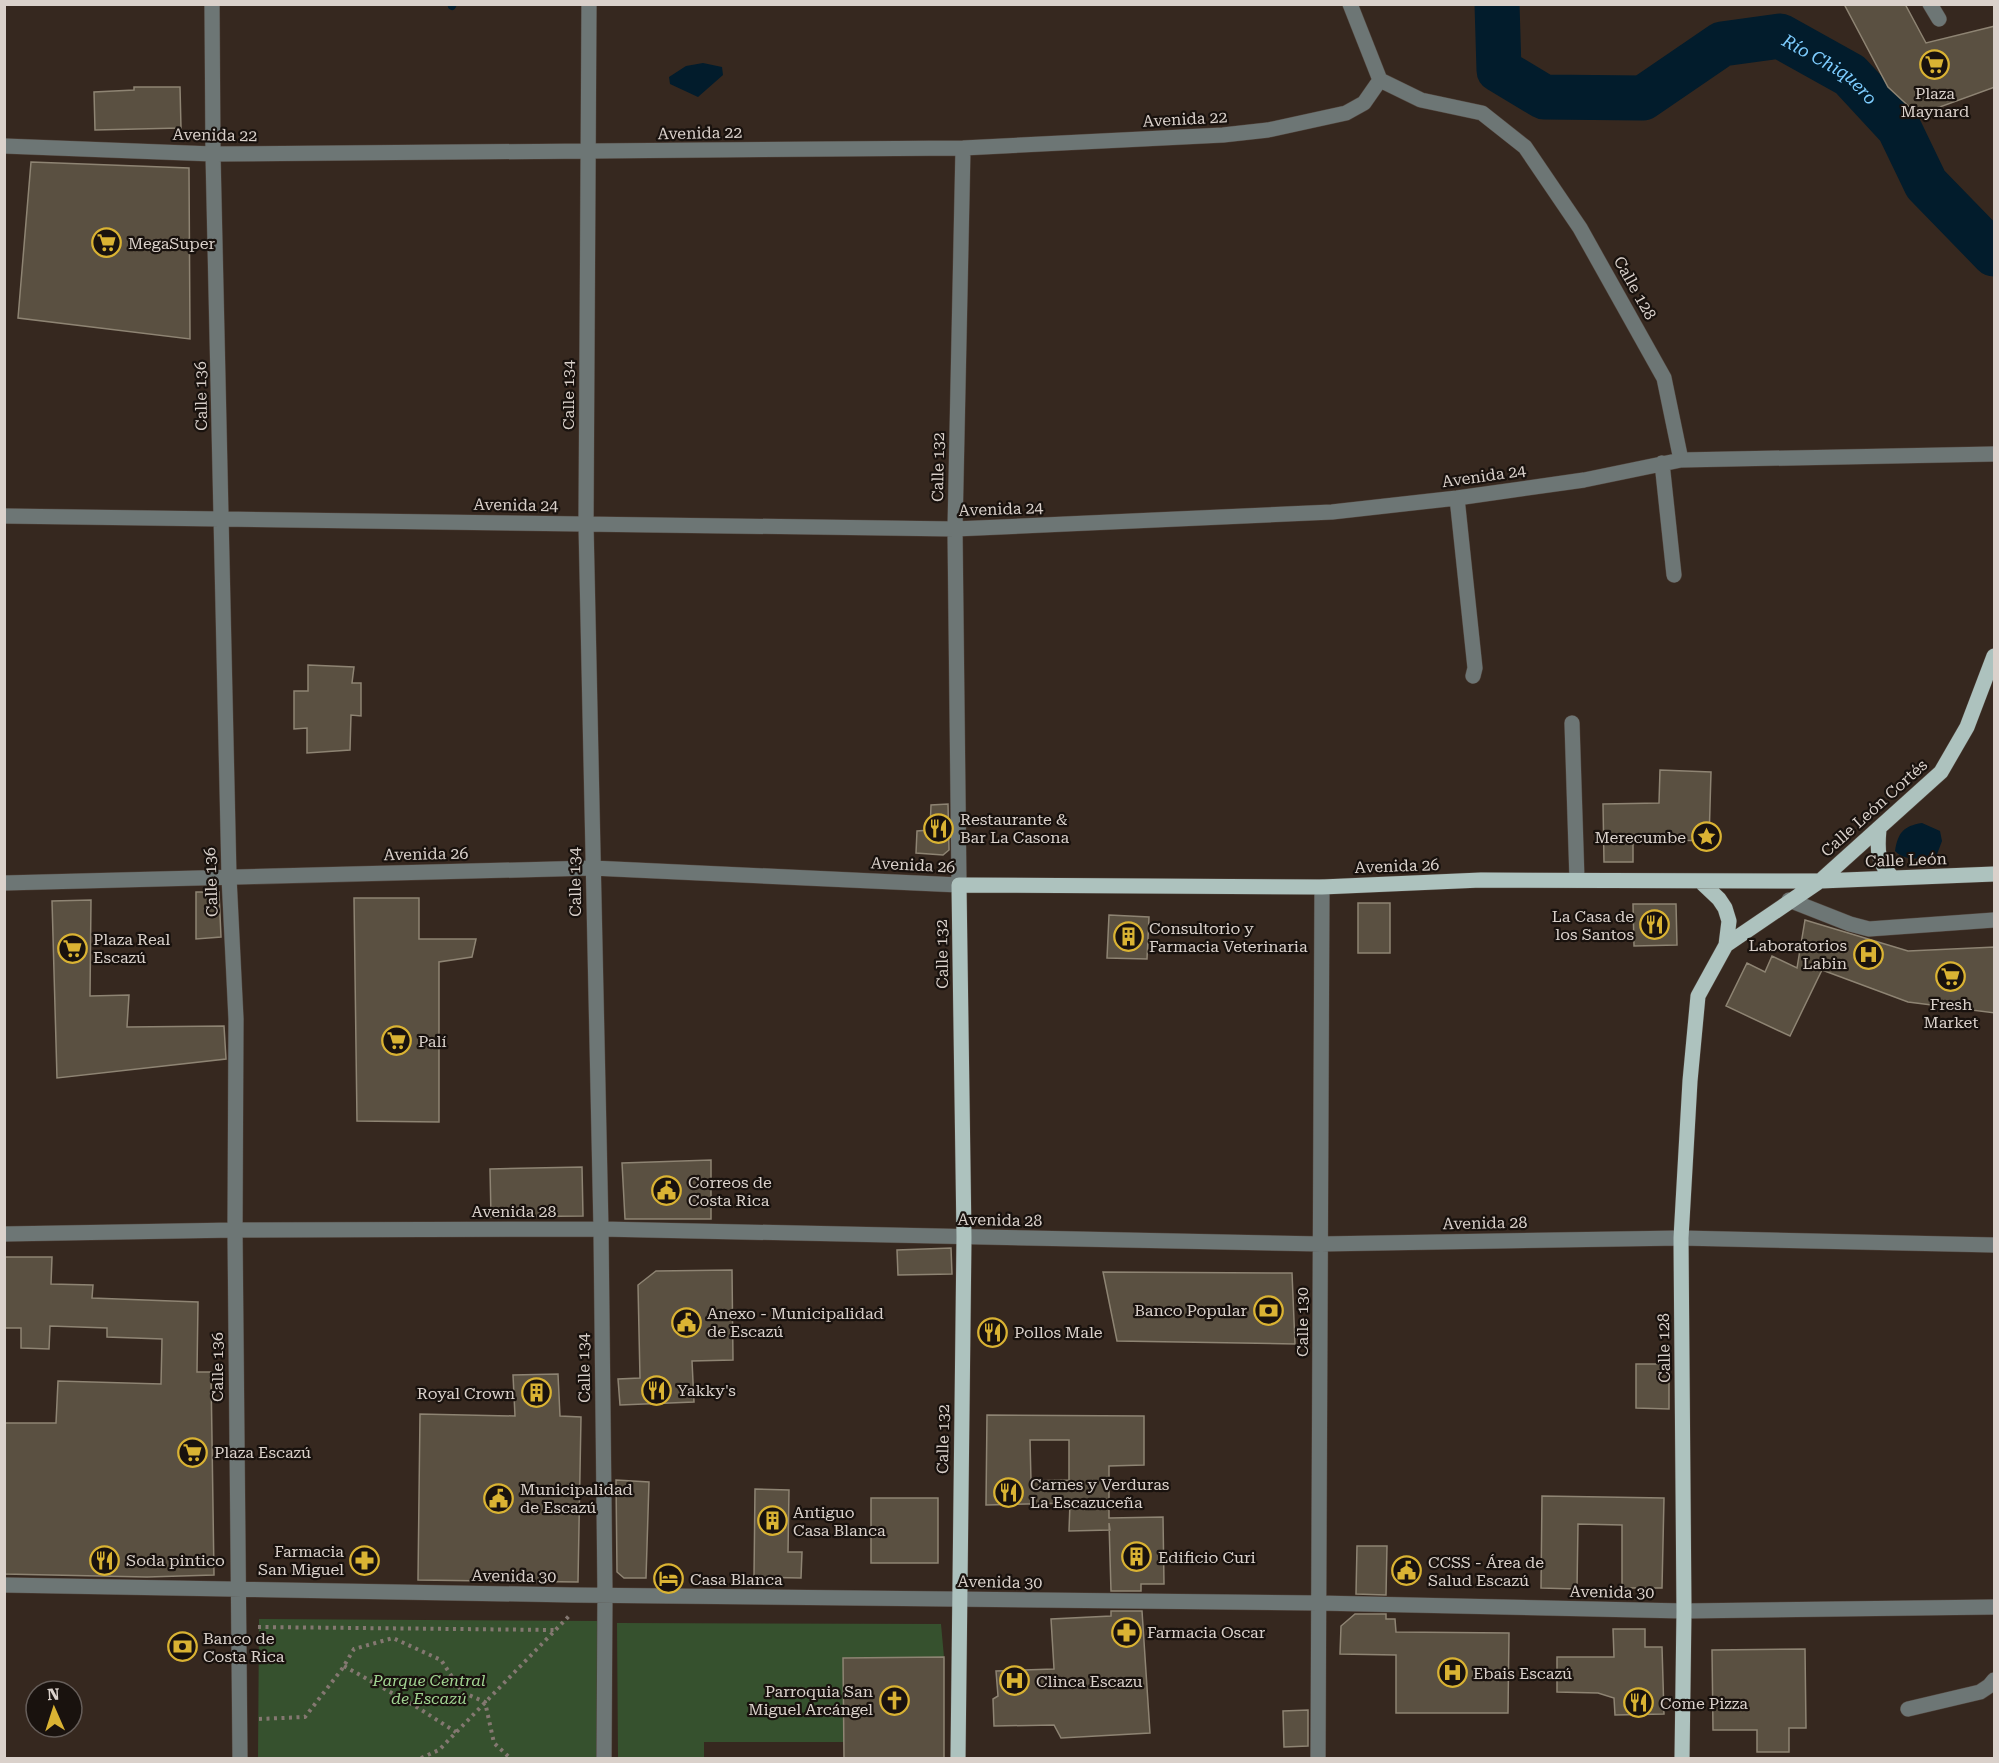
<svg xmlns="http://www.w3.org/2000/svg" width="1999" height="1763" viewBox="0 0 1999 1763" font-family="'Roboto Serif',serif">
  <rect width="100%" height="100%" fill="#36281f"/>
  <!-- green -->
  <path fill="#36512e" d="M259,1619L600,1621L599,1758H258Z
    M617,1623L941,1624L944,1657L844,1658V1742H704V1758H618Z"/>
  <!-- water -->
  <path fill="#021c2c" d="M703,63L722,67L723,75L698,97L670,84L669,77L686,66Z
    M1922,823L1940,831L1942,841L1936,857C1923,858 1905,862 1895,851C1898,833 1903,826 1922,823Z"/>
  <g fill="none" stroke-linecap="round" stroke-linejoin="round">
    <!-- stream -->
    <path stroke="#021c2c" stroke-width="8" d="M452,6L453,4"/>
    <!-- river -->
    <path stroke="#021c2c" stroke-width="45" id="s1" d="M1497,4L1499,70L1544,97L1643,98L1722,44L1780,36L1850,75L1899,128L1926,184L1994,254"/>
  </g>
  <!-- building -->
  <path fill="#5a5041" stroke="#8e8473" stroke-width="1.5" fill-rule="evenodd" d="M1844,4H1905L1926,43L1995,26V87L1918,115L1888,87Z
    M134,87H180L181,128L95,130L94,92L134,90Z
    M31,162L189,168L190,339L18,318Z
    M308,665L354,667L352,683H361V716L351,715L350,750L307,753V728L294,729V691H308Z
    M1660,770L1711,772L1709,841L1633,839V862H1604L1603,804L1659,803Z
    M948,804L949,850L943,855L916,853L917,831L930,830L931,805Z
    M196,892H219L221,937L196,939Z
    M354,898H419V939H476L472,957L439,962V1122L357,1121Z
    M91,900L90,996L129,995L127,1027L224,1026L226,1059L57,1078L52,901Z
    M1358,903H1390V953H1358Z
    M1633,904H1676L1677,945L1634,946Z
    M1109,915L1149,917L1147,959L1107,958Z
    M1805,920L1908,951L1995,947V1013L1908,1002L1822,970L1790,1036L1726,1006L1747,963L1765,972L1772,956L1797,968Z
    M711,1160V1219H625L622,1163Z
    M582,1167L583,1216L491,1217L490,1169Z
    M951,1248L952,1274L898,1275L897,1250Z
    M4,1257H52L51,1284L93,1285L92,1298L198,1302L197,1372H211L214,1575L147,1577L4,1574V1423H56L58,1381L161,1384L162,1339L107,1337V1328L50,1326L49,1349L21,1348V1328H4Z
    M732,1270L733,1360L692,1361L694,1402L620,1405L618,1379L640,1378L638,1285L656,1271Z
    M1103,1272L1292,1273L1295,1344L1117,1341Z
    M1636,1364H1669V1409L1636,1408Z
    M558,1374L560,1416L581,1417L578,1582L418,1580L420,1414L515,1416L513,1375Z
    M987,1415L1144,1416V1465L1109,1466V1518L1163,1517L1164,1584H1141V1591H1111L1109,1523L1110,1530L1069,1531L1070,1503L986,1505ZM1030,1440H1069V1480L1031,1481Z
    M616,1480L649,1482L646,1578H624L617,1572Z
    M755,1489L789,1490L788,1552H802L801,1578L754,1577Z
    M1542,1496L1664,1498L1662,1588H1622V1525L1578,1524L1577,1589L1541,1588Z
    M871,1498H938V1563H871Z
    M1357,1546H1387L1386,1595L1356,1594Z
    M1111,1611H1142L1150,1733L1061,1738L1054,1725L994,1726L993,1699L998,1696L996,1671L1054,1669L1051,1619L1111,1616Z
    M1355,1614H1386V1619H1395L1396,1632L1509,1633L1508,1713H1396V1655L1340,1654L1341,1626Z
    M1613,1629H1645V1647H1662L1664,1714L1615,1715L1614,1698L1598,1693L1557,1692V1657H1614Z
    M1805,1649L1806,1728H1789V1752H1757V1730H1713L1712,1650Z
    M944,1657V1758H844L843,1658Z
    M1308,1710V1746L1284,1747L1283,1711Z"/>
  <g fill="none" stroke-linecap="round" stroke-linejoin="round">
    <defs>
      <path id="minor" d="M212,4L213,154L229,877L236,1019L235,1230L240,1758
        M589,4L586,524L601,1229L605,1594L604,1758
        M1350,4L1380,80
        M1930,4L1939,19
        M1380,80L1421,100L1482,113L1525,147L1580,228L1664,378L1681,460
        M4,146L213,154L963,148L1223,135L1268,130L1346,113L1364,103L1380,80
        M1662,463L1674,575
        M1457,498L1475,668L1473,676
        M4,516L955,529L1332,512L1457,498L1584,480L1681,460L1994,454
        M1572,723L1577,880
        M4,883L592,868L959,885L955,529L963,148
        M1789,900L1850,924L1869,929L1994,920
        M4,1234L235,1230L601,1229L1321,1244L1681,1238L1994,1245
        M4,1585L572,1595L1318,1603L1684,1611L1994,1607
        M1908,1709L1980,1692L1989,1686L1994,1680
        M1318,1758L1322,887"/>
      <path id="major" d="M1879,829C1877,851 1877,862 1893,878
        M1726,945L1820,881L1941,772L1967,727L1994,656
        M958,1758L964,1237L959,885L1322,887L1481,880L1820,881L1994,874
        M1682,1758L1684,1611L1681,1238L1690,1081L1698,996L1726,945L1729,921L1725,908L1719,899L1700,881"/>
    </defs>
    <!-- minor casing -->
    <use href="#minor" stroke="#50433b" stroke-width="16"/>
    <!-- major casing -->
    <use href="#major" stroke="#50433b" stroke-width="16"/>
    <!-- path -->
    <path stroke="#847871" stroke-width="4" stroke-dasharray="3 4.5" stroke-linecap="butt" d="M258,1627L555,1630
      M344,1666L415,1706L456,1732
      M259,1719L305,1717L342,1669L354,1649L393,1638L441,1660L462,1692L485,1702L494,1743L510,1758
      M421,1758L439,1750L570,1615"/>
    <!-- minor -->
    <use href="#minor" stroke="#6d7675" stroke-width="15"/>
    <!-- major -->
    <use href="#major" stroke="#adc2be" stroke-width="15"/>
  </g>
  <!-- icons -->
  <defs>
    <symbol id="supermarket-ring" viewBox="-11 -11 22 22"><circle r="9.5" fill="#19120e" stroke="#dab333" stroke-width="1.5"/><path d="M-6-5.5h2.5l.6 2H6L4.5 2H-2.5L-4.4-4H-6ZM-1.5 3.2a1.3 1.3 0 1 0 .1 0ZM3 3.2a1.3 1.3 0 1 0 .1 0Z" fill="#dab333"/></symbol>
    <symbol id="restaurant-ring" viewBox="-11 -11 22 22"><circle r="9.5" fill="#19120e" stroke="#dab333" stroke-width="1.5"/><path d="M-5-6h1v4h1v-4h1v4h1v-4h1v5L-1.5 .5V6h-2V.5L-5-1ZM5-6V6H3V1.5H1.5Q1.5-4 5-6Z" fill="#dab333"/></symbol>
    <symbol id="sight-ring" viewBox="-11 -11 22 22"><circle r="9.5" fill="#19120e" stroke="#dab333" stroke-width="1.5"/><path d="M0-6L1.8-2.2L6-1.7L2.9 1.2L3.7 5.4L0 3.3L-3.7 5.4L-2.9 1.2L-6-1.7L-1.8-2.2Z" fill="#dab333"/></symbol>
    <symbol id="building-ring" viewBox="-11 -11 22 22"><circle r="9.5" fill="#19120e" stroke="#dab333" stroke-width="1.5"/><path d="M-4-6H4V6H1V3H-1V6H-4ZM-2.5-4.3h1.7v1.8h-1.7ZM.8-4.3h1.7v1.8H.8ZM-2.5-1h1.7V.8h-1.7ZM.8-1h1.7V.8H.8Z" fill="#dab333"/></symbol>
    <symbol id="hospital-ring" viewBox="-11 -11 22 22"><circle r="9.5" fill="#19120e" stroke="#dab333" stroke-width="1.5"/><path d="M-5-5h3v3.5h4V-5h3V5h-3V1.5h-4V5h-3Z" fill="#dab333"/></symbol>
    <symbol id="civic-ring" viewBox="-11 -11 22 22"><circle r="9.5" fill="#19120e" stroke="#dab333" stroke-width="1.5"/><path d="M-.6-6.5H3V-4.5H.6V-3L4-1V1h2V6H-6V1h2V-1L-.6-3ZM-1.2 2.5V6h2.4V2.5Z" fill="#dab333"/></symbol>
    <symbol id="bank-ring" viewBox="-11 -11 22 22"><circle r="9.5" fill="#19120e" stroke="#dab333" stroke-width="1.5"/><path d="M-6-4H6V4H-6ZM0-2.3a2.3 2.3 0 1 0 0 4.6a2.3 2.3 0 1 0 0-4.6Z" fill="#dab333"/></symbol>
    <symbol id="pharmacy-ring" viewBox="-11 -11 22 22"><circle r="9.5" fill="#19120e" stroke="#dab333" stroke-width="1.5"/><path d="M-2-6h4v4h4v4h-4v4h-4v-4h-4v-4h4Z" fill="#dab333"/></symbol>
    <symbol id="hotel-ring" viewBox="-11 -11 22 22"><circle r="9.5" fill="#19120e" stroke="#dab333" stroke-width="1.5"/><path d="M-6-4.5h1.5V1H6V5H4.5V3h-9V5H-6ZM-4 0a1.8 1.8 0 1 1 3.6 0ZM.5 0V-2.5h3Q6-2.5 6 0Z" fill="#dab333"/></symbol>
    <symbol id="church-ring" viewBox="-11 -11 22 22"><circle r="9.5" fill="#19120e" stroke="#dab333" stroke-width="1.5"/><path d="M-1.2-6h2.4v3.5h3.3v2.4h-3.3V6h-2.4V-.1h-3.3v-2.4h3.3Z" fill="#dab333"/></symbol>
  </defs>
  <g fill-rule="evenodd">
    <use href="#supermarket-ring" x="1918" y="48" width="33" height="33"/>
    <use href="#supermarket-ring" x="90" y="226" width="33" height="33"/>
    <use href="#restaurant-ring" x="922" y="812" width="33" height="33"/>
    <use href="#sight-ring" x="1690" y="820" width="33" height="33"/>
    <use href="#restaurant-ring" x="1638" y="908" width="33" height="33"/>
    <use href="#building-ring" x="1112" y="920" width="33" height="33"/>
    <use href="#supermarket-ring" x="56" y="932" width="33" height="33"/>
    <use href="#hospital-ring" x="1852" y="938" width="33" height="33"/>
    <use href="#supermarket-ring" x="1934" y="960" width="33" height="33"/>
    <use href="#supermarket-ring" x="380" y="1024" width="33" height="33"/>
    <use href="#civic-ring" x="650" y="1174" width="33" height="33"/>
    <use href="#bank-ring" x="1252" y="1294" width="33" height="33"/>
    <use href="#civic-ring" x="670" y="1306" width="33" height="33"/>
    <use href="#restaurant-ring" x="976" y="1316" width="33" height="33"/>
    <use href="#restaurant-ring" x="640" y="1374" width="33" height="33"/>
    <use href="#building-ring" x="520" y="1376" width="33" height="33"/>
    <use href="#supermarket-ring" x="176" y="1436" width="33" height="33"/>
    <use href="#restaurant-ring" x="992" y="1476" width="33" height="33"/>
    <use href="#civic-ring" x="482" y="1482" width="33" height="33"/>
    <use href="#building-ring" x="756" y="1504" width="33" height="33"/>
    <use href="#building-ring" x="1120" y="1540" width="33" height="33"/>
    <use href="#restaurant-ring" x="88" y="1544" width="33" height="33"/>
    <use href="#pharmacy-ring" x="348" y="1544" width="33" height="33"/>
    <use href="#civic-ring" x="1390" y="1554" width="33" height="33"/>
    <use href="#hotel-ring" x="652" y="1562" width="33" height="33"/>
    <use href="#pharmacy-ring" x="1110" y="1616" width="33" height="33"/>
    <use href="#bank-ring" x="166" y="1630" width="33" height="33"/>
    <use href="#hospital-ring" x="1436" y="1656" width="33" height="33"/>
    <use href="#hospital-ring" x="998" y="1664" width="33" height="33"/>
    <use href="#church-ring" x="878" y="1684" width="33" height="33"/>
    <use href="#restaurant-ring" x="1622" y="1686" width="33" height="33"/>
  </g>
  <g text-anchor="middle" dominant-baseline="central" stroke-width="4.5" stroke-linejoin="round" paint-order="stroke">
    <!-- poi labels -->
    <g font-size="16" fill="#dad1cb" stroke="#19120e" text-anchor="start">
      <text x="1935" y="93" text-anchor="middle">Plaza<tspan x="1935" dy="18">Maynard</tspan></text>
      <text x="128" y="243">MegaSuper</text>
      <text x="960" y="819">Restaurante &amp;<tspan x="960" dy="18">Bar La Casona</tspan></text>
      <text x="1686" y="837" text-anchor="end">Merecumbe</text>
      <text x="1634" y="916" text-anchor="end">La Casa de<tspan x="1634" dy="18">los Santos</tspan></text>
      <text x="1149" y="928">Consultorio y<tspan x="1149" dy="18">Farmacia Veterinaria</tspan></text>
      <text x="93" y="939">Plaza Real<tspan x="93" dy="18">Escazú</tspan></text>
      <text x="1847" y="945" text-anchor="end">Laboratorios<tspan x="1847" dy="18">Labin</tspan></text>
      <text x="1951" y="1004" text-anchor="middle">Fresh<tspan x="1951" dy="18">Market</tspan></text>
      <text x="418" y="1041">Palí</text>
      <text x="688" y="1182">Correos de<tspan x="688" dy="18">Costa Rica</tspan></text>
      <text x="1247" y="1310" text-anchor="end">Banco Popular</text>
      <text x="707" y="1313">Anexo - Municipalidad<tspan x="707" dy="18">de Escazú</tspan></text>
      <text x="1014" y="1332">Pollos Male</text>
      <text x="677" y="1390">Yakky's</text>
      <text x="515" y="1393" text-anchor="end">Royal Crown</text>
      <text x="214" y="1452">Plaza Escazú</text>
      <text x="1030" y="1484">Carnes y Verduras<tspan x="1030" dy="18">La Escazuceña</tspan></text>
      <text x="520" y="1489">Municipalidad<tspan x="520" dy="18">de Escazú</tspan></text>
      <text x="793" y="1512">Antiguo<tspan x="793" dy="18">Casa Blanca</tspan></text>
      <text x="344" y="1551" text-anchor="end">Farmacia<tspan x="344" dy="18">San Miguel</tspan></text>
      <text x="1158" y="1557">Edificio Curi</text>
      <text x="126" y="1560">Soda pintico</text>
      <text x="1428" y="1562">CCSS - Área de<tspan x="1428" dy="18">Salud Escazú</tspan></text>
      <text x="690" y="1579">Casa Blanca</text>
      <text x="1147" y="1632">Farmacia Oscar</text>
      <text x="203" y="1638">Banco de<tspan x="203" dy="18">Costa Rica</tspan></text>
      <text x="1473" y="1673">Ebais Escazú</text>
      <text x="1036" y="1681">Clinca Escazu</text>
      <text x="873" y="1691" text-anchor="end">Parroquia San<tspan x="873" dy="18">Miguel Arcángel</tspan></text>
      <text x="1660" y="1703">Come Pizza</text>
    </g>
    <!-- street labels -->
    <g font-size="16" fill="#dad1cb" stroke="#19120e">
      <text transform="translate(1185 119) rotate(-3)">Avenida 22</text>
      <text transform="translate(700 133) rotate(-1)">Avenida 22</text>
      <text transform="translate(215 135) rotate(1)">Avenida 22</text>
      <text transform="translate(1635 288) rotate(61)">Calle 128</text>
      <text transform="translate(568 395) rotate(-90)">Calle 134</text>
      <text transform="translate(201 396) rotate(-91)">Calle 136</text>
      <text transform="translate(938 467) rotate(-89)">Calle 132</text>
      <text transform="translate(1484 476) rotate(-8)">Avenida 24</text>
      <text transform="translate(516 505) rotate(1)">Avenida 24</text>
      <text transform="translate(1001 509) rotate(-2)">Avenida 24</text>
      <text transform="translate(1874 808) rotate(-42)">Calle León Cortés</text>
      <text transform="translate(426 854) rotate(-1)">Avenida 26</text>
      <text transform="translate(1906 860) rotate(-2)">Calle León</text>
      <text transform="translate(913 865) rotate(3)">Avenida 26</text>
      <text transform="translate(1397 866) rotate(-2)">Avenida 26</text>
      <text transform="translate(211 882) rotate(-92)">Calle 136</text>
      <text transform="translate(575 882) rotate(-91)">Calle 134</text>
      <text transform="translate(942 954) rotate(-91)">Calle 132</text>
      <text x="514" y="1211">Avenida 28</text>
      <text transform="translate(1000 1220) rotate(1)">Avenida 28</text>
      <text transform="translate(1485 1223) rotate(-1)">Avenida 28</text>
      <text transform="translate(1302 1322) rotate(-90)">Calle 130</text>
      <text transform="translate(1664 1348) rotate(-91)">Calle 128</text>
      <text transform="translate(217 1367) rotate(-90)">Calle 136</text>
      <text transform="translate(584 1368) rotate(-91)">Calle 134</text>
      <text transform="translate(943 1439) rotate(-89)">Calle 132</text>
      <text transform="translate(514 1576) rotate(1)">Avenida 30</text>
      <text transform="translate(1000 1582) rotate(1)">Avenida 30</text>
      <text transform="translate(1612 1592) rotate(1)">Avenida 30</text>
    </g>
    <!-- park labels -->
    <g font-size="16" font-style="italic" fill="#a1d492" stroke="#19120e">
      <text x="429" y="1680">Parque Central<tspan x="429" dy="18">de Escazú</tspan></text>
    </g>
    <!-- water labels -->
    <g font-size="18" font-style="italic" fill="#7dccfe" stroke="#19120e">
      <text stroke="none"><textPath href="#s1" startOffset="432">Río Chiquero</textPath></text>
    </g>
  </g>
  <!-- border -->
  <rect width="1999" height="1763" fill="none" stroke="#dad1cb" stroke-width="12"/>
  <!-- north arrow -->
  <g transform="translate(54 1709) rotate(357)"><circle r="28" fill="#19120e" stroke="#665e5a" stroke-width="1.5"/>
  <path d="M0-4.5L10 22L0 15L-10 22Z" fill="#dab333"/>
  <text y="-9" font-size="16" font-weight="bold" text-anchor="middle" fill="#dad1cb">N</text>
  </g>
</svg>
